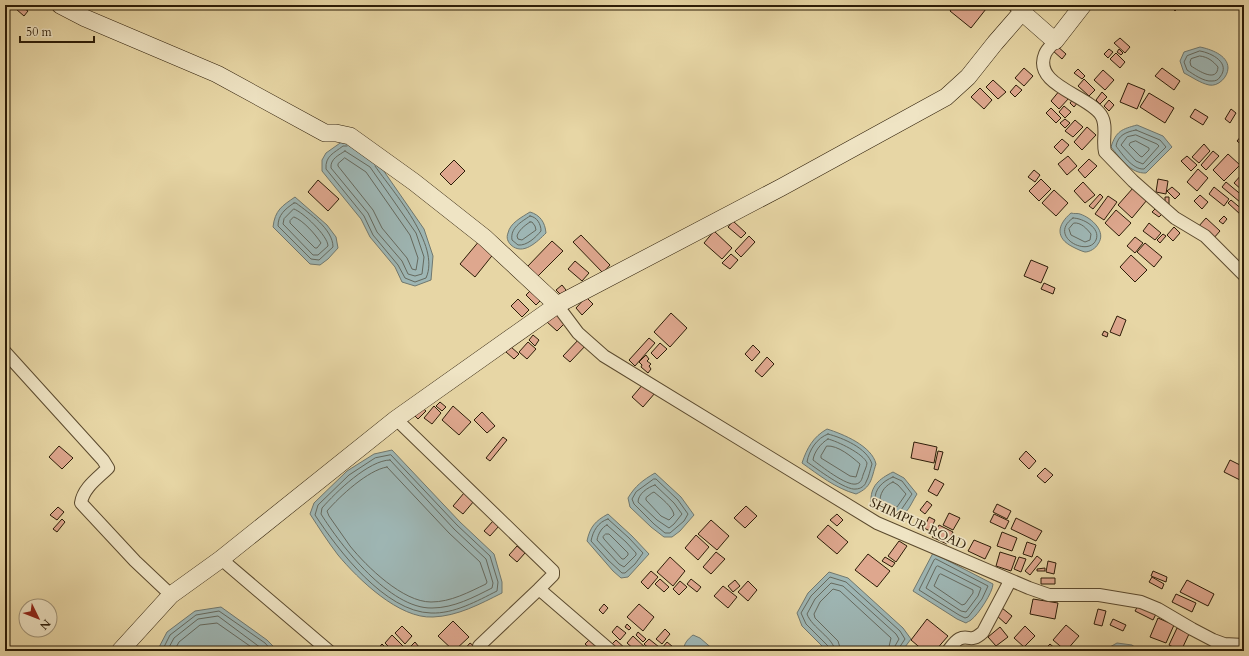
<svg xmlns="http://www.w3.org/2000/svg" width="1249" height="656" viewBox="0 0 1249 656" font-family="Cardo,serif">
  <rect width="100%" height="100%" fill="#e7d6a5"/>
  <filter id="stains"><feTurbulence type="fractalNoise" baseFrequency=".005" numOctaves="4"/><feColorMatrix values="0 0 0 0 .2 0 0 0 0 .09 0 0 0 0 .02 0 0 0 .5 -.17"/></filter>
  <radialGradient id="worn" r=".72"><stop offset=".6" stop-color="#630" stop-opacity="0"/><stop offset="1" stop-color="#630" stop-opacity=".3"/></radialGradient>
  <!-- water -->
  <path fill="#9eb6b4" stroke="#70786f" d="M1200,47C1210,49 1228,55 1228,68C1228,77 1218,87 1209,85C1200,83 1192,77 1184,73L1180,61L1184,52Z
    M1137,125L1163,136L1172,147L1146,173C1131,174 1120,158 1111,147C1116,131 1122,129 1137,125Z
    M343,141L381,167L424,229L433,256L431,280L415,286L402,282L395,267L370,237L361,219L322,171V160L326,153Z
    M295,197L327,225L336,237L338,248L328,259L320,265L310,264L273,227C275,210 282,206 295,197Z
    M530,212C540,215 545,222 546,233C537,242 523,256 511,245C508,242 506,238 508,233C510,223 522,217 530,212Z
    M1071,213C1074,214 1078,213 1080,214C1092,218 1107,232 1098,244C1096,248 1090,252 1085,252C1081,251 1077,249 1073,247C1055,238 1057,225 1071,213Z
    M827,429C843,434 872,446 876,464C871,479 872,487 856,494C835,488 819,475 802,463C807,448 813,437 827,429Z
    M392,450L460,522L494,554L502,582V593C480,604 458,616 433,617C399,619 358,579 338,555C328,542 319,528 310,514L314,503L347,471L374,454Z
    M893,472L904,478L917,494C913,500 910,508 905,513C895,522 878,510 871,503C870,486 879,479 893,472Z
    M655,473L681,497L694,515L680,531L672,537H664L651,527L630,507L628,498C635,486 643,480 655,473Z
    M608,514L632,536L649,554L628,577L621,578L613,571L587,541C590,527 595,521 608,514Z
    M933,553L993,584C993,592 978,615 971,620C970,621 967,622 966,623L957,619L913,591Z
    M829,572L848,578L903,628L911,639L902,651H827L802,626L797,613L808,593Z
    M221,607L267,640L278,651H157L167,632L195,611Z
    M693,635L700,638L715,651H684C683,644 688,639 693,635Z
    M1117,643L1132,645L1140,651H1106L1108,648Z"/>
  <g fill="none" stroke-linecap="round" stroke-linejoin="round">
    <!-- shore -->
    <path stroke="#65695e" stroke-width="1" d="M1200,51C1212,53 1231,63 1220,77C1218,80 1216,81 1212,81C1204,82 1193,74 1187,70L1184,62L1187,56Z
      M1200,56C1208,57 1213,61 1218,67C1217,83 1199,71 1191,66L1190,62L1191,59Z
      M1136,130L1160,140L1166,147L1144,169C1133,170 1122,154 1116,146C1118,135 1126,132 1136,130Z
      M1136,135L1157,144L1159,146L1143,164L1136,161L1121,145L1127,137Z
      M1136,141L1149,148V150L1142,157L1140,156L1129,145L1130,143Z
      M347,146H343C334,153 325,156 326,169L364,216L373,235L398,265L405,278L415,282L426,278C441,245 393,192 375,166
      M345,151L370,167L416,233L424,257L422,274L415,276L408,274L402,261L377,232L368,213L331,168C330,159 339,155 345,151Z
      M345,158L366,172L410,235L418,258L416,270L412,269L407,258L382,228L373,210L338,166V164Z
      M294,203H296C309,213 333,229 333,247L319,260L311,259L278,226C278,215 285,209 294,203Z
      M294,209C303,212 328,236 328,246L318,255H313L283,224L284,219Z
      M530,216C537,217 541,224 541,231C536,237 527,246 518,245L512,240C510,228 521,222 530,216Z
      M294,217C303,220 316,235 321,243L317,248H315L290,223V221Z
      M1073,218C1083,218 1101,228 1096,240C1088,258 1047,236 1073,218Z
      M530,222H532L535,226L536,230L522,240L518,239L517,236C519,230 524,226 530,222Z
      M1074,223C1081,222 1087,229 1091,234L1090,240L1085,242L1071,235L1069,229Z
      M828,434C843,438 867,448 872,464C870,470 869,477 866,482C865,486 860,489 856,489C846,491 816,468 807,462C809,450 817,438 828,434Z
      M828,439C837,441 864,454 867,463C867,466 864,472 863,475C862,479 861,483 856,484C846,486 821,466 813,460C814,452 821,443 828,439Z
      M827,446C838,445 852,457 860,464L856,477L850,476L821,458V456Z
      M391,455L457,525L490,556L498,582L497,591C477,601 454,614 431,613C385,612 338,550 315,515L318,505L349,475L375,458Z
      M390,460L454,529L486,559L493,583L492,588C474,597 454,608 432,608C390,609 341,546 321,514L322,508C336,492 369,460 390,460Z
      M387,467L449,533L480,562L487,582L486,584C469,592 451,602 431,602C403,602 367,567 350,546C343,536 336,526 329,516L327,511C340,496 368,470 387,467Z
      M893,477L902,481L912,494L901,510L898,512L883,508L875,501C874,489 883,481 893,477Z
      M654,479H656L678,500L688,514L684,521L670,533H665L654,524L634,504L632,499L636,492Z
      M893,482L898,485L906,494L897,507L886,503L880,499C881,491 886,485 893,482Z
      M655,485L674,503L682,514L674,524L669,528L657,520L638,502C638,494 648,487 655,485Z
      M652,493L654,492C661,498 673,507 674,515L669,520L661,516L646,500V498Z
      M608,519L629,538L643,553L635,564L625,573H622L608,560L591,541C593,531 598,522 608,519Z
      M607,525L626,542L636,553V555L624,567L619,564L597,540C598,534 602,527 607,525Z
      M606,534H609L628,553V555L624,559H622L604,539L603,537Z
      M936,559L988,586L982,599L968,617L965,618L959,615L919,590L934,560Z
      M938,566L981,588L978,596L966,612L961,611L926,588L936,567Z
      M941,574L973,590V593L965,604L962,605L934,586L939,575Z
      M162,651L170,635L196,615L219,611L265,643L272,651
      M167,651L174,638L198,619L218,616L265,651
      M174,651L179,642L200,625L217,623L257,651
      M830,651L829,647L806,624L801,613L811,596L830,577L846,582L900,631L905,639L899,648V651
      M835,651C834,638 812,628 807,614L815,599L831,583L843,586L896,634L899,639L895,646L894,651
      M841,651L838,641L815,618L814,614L820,602L833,589L840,591L891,638L888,651"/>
  </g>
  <!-- building -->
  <path fill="#dea78e" stroke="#2c1c07" d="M19,5L28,11L24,16L16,9Z
    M954,5H982L986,9L971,28L950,11Z
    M1061,5H1071L1066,10Z
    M1172,5H1180L1175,11L1171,6Z
    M1120,38L1130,47L1125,53L1114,43Z
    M1056,45L1066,54L1062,59L1052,50Z
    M1109,49L1113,52L1108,58L1104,54Z
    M1119,49L1123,53L1121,55L1117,52Z
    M1116,53L1125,62L1120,68L1110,59Z
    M1024,68L1033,76L1024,86L1015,78Z
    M1162,68L1180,81L1174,90L1155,76Z
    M1078,69L1085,76L1082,79L1074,73Z
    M1103,70L1114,80L1105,90L1094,80Z
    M1084,79L1095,90L1089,96L1078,86Z
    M993,80L1006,92L998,99L986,87Z
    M1128,83L1145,90L1137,109L1120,102Z
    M1016,85L1022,90L1015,97L1010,92Z
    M980,88L992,100L984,109L971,97Z
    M1060,90L1069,98L1059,109L1051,101Z
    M1102,92L1107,97L1100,104L1096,100Z
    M1149,93L1174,108L1165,123L1140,107Z
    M1074,98L1078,102L1074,107L1070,103Z
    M1109,100L1114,105L1109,111L1104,106Z
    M1064,106L1071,112L1065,118L1059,112Z
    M1051,108L1061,118L1056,123L1046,113Z
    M1195,109L1208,117L1203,125L1190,117Z
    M1231,109L1236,113L1230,123L1225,119Z
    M1065,119L1070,123L1065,128L1060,123Z
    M1075,120L1083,127L1073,137L1065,131Z
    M1087,127L1096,135L1082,150L1074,142Z
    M1242,135L1244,137V147L1237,141Z
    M1062,139L1069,145L1061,154L1054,147Z
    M1204,144L1210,151L1199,163L1192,157Z
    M1213,151L1219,156L1206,170L1201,165Z
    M1228,154L1240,165L1224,181L1213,170Z
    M1068,156L1077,166L1067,175L1058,164Z
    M1187,156L1197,165L1191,171L1181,161Z
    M1089,159L1097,166L1085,178L1078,170Z
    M454,160L465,171L451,185L440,174Z
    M1198,169L1208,178L1197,191L1187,182Z
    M1034,170L1040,175L1035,182L1028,177Z
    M1242,174L1244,176V187L1242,190L1234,183Z
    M1041,179L1051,189L1039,201L1029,191Z
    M1158,179L1168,181L1166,194L1156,192Z
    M318,180L339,199L328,211L308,192Z
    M1083,182L1095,195L1085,203L1074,191Z
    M1226,182L1244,197L1240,202L1222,187Z
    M1172,187L1180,194L1175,199L1167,191Z
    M1214,187L1229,199L1224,206L1209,194Z
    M1133,188L1147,200L1132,218L1118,205Z
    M1054,190L1068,203L1056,216L1042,203Z
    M1100,194L1103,197L1093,209L1089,206Z
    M1200,195L1208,202L1202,209L1194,201Z
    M1108,196L1117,202L1104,220L1095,214Z
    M1165,197H1169V204L1165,203Z
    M1231,200L1244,211L1241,215L1228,203Z
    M1156,208L1162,214L1159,217L1152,212Z
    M1116,210L1131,223L1119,236L1105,223Z
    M1224,216L1227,219L1223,224L1219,221Z
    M1206,218L1220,231L1213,239L1198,227Z
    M733,221L746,233L741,238L728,227Z
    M1149,223L1161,233L1155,240L1143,231Z
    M1174,227L1180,233L1173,241L1167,235Z
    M714,231L732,248L722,259L704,243Z
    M1163,234L1166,236L1160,243L1157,240Z
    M581,235L610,265L603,273L573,242Z
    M749,236L755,242L741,257L735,251Z
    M1135,237L1143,243L1135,253L1127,246Z
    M480,240L495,252L475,277L460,264Z
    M552,241L563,251L537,277L527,267Z
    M1145,243L1162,257L1154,267L1137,252Z
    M731,254L738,260L730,269L722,263Z
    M1131,255L1147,270L1135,282L1120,267Z
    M1031,260L1048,267L1041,283L1024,276Z
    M575,261L589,273L582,281L568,269Z
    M1044,283L1055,288L1053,294L1041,289Z
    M562,285L566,290L561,295L556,290Z
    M534,287L544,297L536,305L526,295Z
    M586,297L593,304L582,315L576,308Z
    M518,299L529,310L522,317L511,306Z
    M556,313L566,322L557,331L547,322Z
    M671,313L687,328L670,347L654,332Z
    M1117,316L1126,320L1120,336L1110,332Z
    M1104,331L1108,333L1107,337L1102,335Z
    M533,335L539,340L535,346L529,340Z
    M581,337L588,343L570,362L563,356Z
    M649,338L655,343L635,366L629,360Z
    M528,342L536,349L527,359L519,352Z
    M660,343L667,349L657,359L651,353Z
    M753,345L760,352L752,361L745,354Z
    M511,347L519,354L514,359L506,352Z
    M646,355L649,359L647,361L651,364L649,366L651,369L648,373L641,367L642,365L639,362Z
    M767,357L774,364L762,377L755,371Z
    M644,383L655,393L643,407L632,397Z
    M440,402L446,407L442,411L436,406Z
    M420,406L426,411L418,419L413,414Z
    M434,406L441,413L432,424L424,418Z
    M453,406L471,422L459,435L442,420Z
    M482,412L495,426L487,433L474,420Z
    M503,437L507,440L490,461L486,458Z
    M914,442L937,447L934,463L911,458Z
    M59,446L73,458L62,469L49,457Z
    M938,451L943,452L938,470L934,469Z
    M1026,451L1036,461L1029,469L1019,459Z
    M1230,460L1244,467V482L1224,472Z
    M1045,468L1053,475L1045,483L1037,476Z
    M935,479L944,484L937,496L928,491Z
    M464,493L474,501L463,514L453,506Z
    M927,501L932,505L925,514L920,510Z
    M997,504L1011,511L1007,519L993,512Z
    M746,506L757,516L745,528L734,518Z
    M58,507L64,512L57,520L50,515Z
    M949,513L960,518L953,530L943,525Z
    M837,514L843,520L837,526L830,520Z
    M994,514L1009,521L1005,529L990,522Z
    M929,517L935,520L930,531L924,528Z
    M1016,518L1042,531L1036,541L1011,529Z
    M62,519L65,522L57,532L53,529Z
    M711,520L729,536L717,550L698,534Z
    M493,521L499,526L490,536L484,531Z
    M828,525L848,542L837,554L817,537Z
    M939,525L953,532L947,544L932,537Z
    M1002,532L1017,538L1012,551L997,546Z
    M696,535L709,547L698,560L685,548Z
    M974,540L991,547L985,559L968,551Z
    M899,541L907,546L896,562L888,556Z
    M1027,542L1036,545L1032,557L1023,554Z
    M517,546L525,553L517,562L509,555Z
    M716,552L725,559L711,574L703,567Z
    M1000,552L1016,557L1011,571L996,566Z
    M868,554L890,571L877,587L855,570Z
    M1037,556L1042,560L1030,575L1025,571Z
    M670,557L685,571L673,586L657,572Z
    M885,557L895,563L892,567L882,561Z
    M1019,557L1026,559L1021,572L1014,569Z
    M1048,561L1056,563L1054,574L1046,572Z
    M1045,568V571H1037V569Z
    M651,571L658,577L648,589L641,582Z
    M1153,571L1167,577L1166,582L1151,576Z
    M1152,577L1164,584L1162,589L1149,582Z
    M1041,578H1055V584H1041Z
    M660,579L669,587L664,592L655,584Z
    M691,579L701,587L697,592L687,584Z
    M735,580L740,586L733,592L728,586Z
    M1187,580L1214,594L1208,606L1180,592Z
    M680,581L687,587L679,595L673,589Z
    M748,581L757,590L748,601L738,592Z
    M723,586L737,597L728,608L714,596Z
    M1176,594L1196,603L1192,612L1172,602Z
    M1033,599L1058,603L1055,619L1030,614Z
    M604,604L608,608L603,614L599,610Z
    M639,604L654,617L643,631L627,617Z
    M1139,604L1157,612L1153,620L1135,611Z
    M1002,608L1012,616L1006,624L996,615Z
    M1098,609L1106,611L1102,626L1094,624Z
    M1158,618L1174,625L1166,643L1150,637Z
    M927,619L948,636L935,651H924L911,640Z
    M1113,619L1126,625L1123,631L1110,625Z
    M453,621L469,637L454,651L438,636Z
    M627,624L631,628L629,630L625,627Z
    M1066,625L1079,636L1066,651L1053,640Z
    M402,626L412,636L405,644L395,633Z
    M617,626L626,633L620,640L612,632Z
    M1025,626L1035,636L1024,647L1014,638Z
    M1000,627L1008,637L996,646L988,637Z
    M1177,628L1189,634L1181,651L1169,645Z
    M665,629L670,634L662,644L656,639Z
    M638,632L646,639L643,642L636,635Z
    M392,635L405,648L403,651H393L385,643Z
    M633,636L649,651H636L627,643Z
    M592,637L605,651H593L585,644Z
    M649,639L659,647L655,651H652L644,644Z
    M616,640L627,650L626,651H618L611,645Z
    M415,642L419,647L415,651H406Z
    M667,642L678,651H666L662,648Z
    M470,643L479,650L478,651H463Z
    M382,644L389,651H376Z
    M1050,644L1058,651H1043Z"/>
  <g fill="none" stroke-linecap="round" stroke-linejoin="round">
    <defs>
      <path id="street" d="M1014,5L1022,12
        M1055,41C1052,45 1047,49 1045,54C1032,85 1088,95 1101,115C1108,126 1102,140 1105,152L1133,181L1175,218L1205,236L1244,275
        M557,305L578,333L604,356L877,523L1029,588L1049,595H1099L1141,602L1158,609L1192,629L1213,640L1224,644L1244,645
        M5,352L103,460L108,468C98,478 83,488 81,503L135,561L171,595
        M396,419L553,571V575L539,589L611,651
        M221,559L329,651
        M479,646L539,589
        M948,651C951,647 955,641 959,639C969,634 970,644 983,632L1010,581"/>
      <path id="secondary" d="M60,5L85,18L217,74L325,133H336L350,136L414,182L485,238L557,305
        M120,651L171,595L221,559L396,419L557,305L782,187L946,97L968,77L995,43L1022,12L1055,41L1083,5"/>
    </defs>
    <!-- street casing -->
    <use href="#street" stroke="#5b4a2e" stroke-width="14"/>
    <!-- secondary casing -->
    <use href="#secondary" stroke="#2c1c07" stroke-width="18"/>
    <!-- street -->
    <use href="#street" stroke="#efe4c4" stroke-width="12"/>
    <!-- secondary -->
    <use href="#secondary" stroke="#efe4c4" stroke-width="17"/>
  </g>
  <g text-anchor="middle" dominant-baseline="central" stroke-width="3.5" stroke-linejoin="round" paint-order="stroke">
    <!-- street labels -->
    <g font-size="13" fill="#2c1c07" stroke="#efe4c4">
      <text transform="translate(918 524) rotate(25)">SHIMPUR ROAD</text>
    </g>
  </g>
  <!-- margin -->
  <rect width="1249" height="656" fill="none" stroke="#e7d6a5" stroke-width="20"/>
  <rect x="6" y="6" width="1237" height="644" fill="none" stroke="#2c1c07" stroke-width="2"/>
  <rect x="10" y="10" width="1229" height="636" fill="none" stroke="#2c1c07"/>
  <!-- north arrow -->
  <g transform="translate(38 618) rotate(133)"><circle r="19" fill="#efe4c4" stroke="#a19478"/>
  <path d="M0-3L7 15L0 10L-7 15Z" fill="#8f2418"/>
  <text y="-6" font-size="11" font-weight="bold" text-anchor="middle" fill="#2c1c07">N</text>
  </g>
  <!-- scale -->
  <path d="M20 36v6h74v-6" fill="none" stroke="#2c1c07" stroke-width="2"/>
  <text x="26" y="36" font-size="12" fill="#2c1c07" stroke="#efe4c4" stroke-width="3" paint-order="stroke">50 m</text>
  <rect width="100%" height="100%" filter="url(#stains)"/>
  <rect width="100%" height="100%" fill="url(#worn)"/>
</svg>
